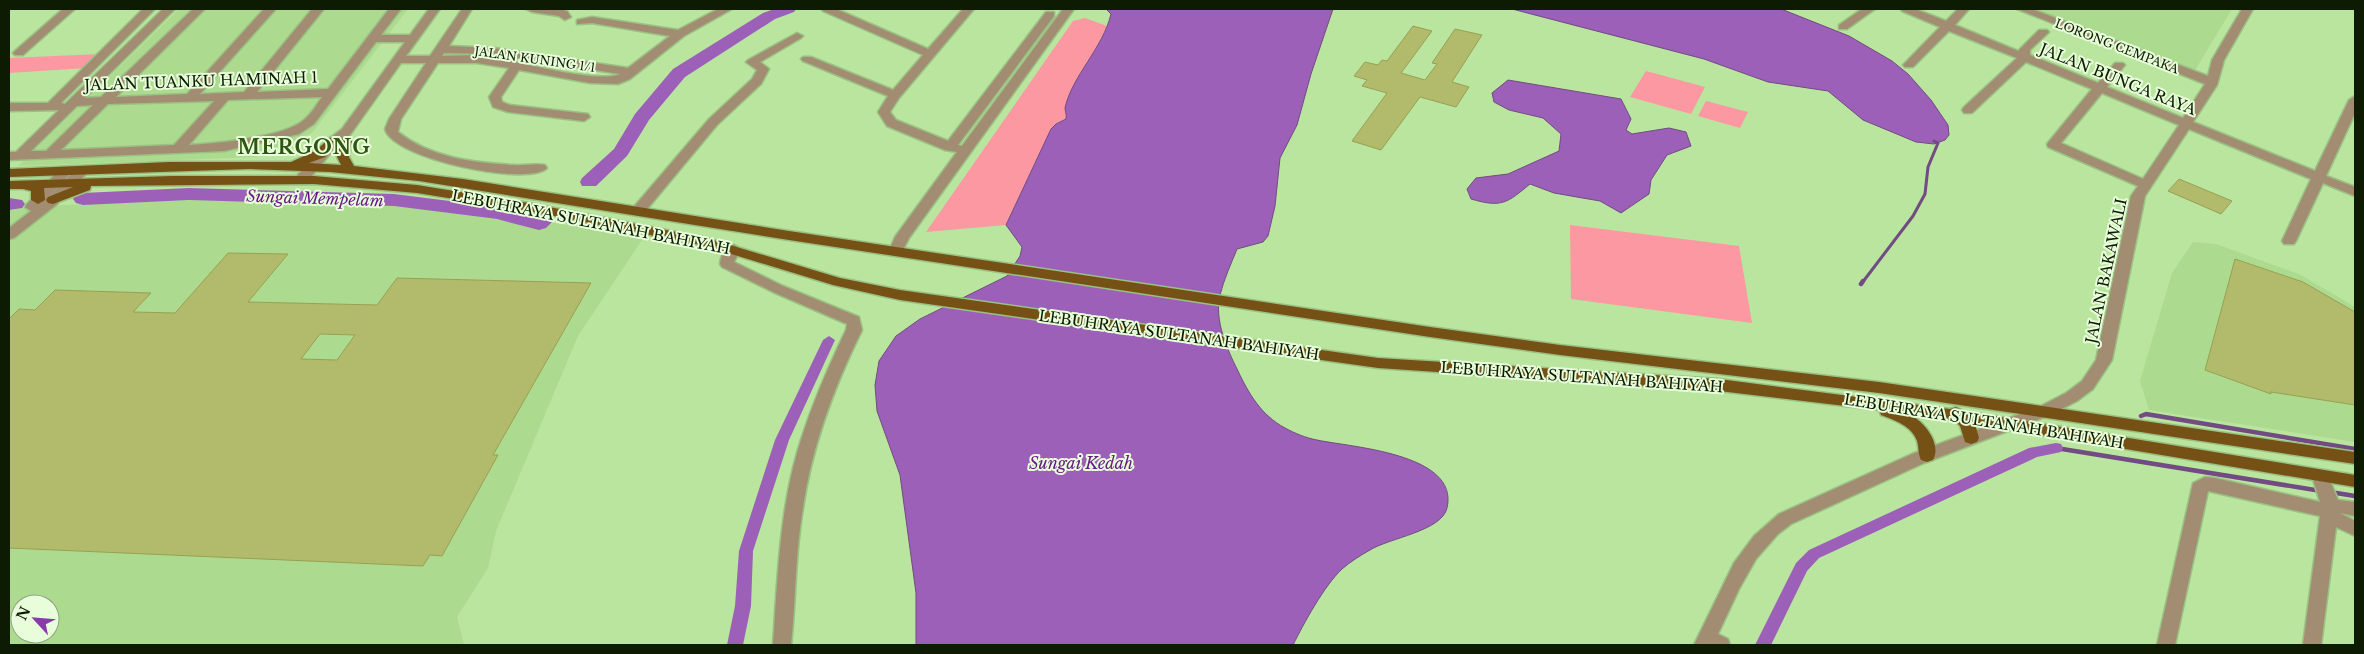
<svg xmlns="http://www.w3.org/2000/svg" width="2364" height="654" viewBox="0 0 2364 654" font-family="'Libre Baskerville',serif">
  <rect width="100%" height="100%" fill="#b9e59f"/>
  <!-- built -->
  <path fill="#acdb8f" fill-rule="evenodd" d="M179,9H408L312,133L256,157L18,166Z
    M2034,9H2232L2194,72Z
    M193,200L335,202L407,207L522,223H554L644,237L578,336L496,531L488,568L457,617L464,645H9V207ZM20,604H50V634H20Z
    M2193,242L2216,244L2301,275L2355,307V442L2149,410L2140,381L2172,273Z"/>
  <!-- green -->
  <path fill="#fc98a1" d="M1085,18L1107,26C1096,54 1072,78 1066,108C1065,112 1068,114 1066,119L1056,124L1051,129L1006,225L926,232L1073,21Z
    M101,54L87,68L9,73V58Z
    M1646,71L1705,87L1691,114L1630,97Z
    M1706,101L1748,112L1740,128L1698,116Z
    M1570,225L1739,246L1752,323L1571,299Z"/>
  <!-- water -->
  <path fill="#9c60b8" stroke="#714b81" d="M1106,9H1333L1311,74L1297,125L1280,158L1275,206L1268,236L1263,242L1237,249C1231,264 1224,279 1220,295C1214,320 1227,349 1238,371C1249,394 1261,415 1285,428C1294,433 1306,438 1317,440C1349,447 1460,453 1447,508C1442,531 1389,538 1370,550C1361,555 1350,562 1342,569C1324,586 1304,623 1293,645H916V593L900,475L877,411L875,385L879,361L896,336L920,319L1007,276L1020,256L1022,247L1006,225L1051,129L1056,124L1066,119C1067,114 1065,112 1065,108C1072,76 1103,48 1111,14Z
    M1512,9H1781L1849,36L1892,61L1908,74L1931,100L1948,125L1949,135L1945,140L1934,144L1916,142L1863,120L1828,91L1768,82L1704,59Z
    M1508,80L1621,99L1631,119L1626,130L1632,134L1669,128L1686,132L1691,146L1667,155L1651,180L1649,194L1621,213L1600,201L1554,193L1530,184C1507,203 1502,208 1471,199L1467,189L1476,178L1508,174L1559,151L1561,134L1543,118L1509,110L1494,102L1492,93Z"/>
  <g fill="none" stroke-linecap="round" stroke-linejoin="round">
    <!-- stream-far1 -->
    <path stroke="#714b81" stroke-width="3" d="M1862,283L1913,216L1925,194L1928,167L1938,143L1934,141"/>
    <!-- stream -->
    <path stroke="#714b81" stroke-width="4.5" d="M1861,284L1863,281
      M2141,416L2146,414L2355,449
      M2056,448L2321,491
      M2330,492L2355,496"/>
    <!-- canal -->
    <path fill="#9c60b8" fill-rule="evenodd" d="M829,336L835,340L789,440L753,551L751,606L743,645H727L735,606L739,551L775,440L823,340Z
      M2056,443L2061,444L2063,448L2061,452L2037,457L1819,558L1807,571L1771,645H1755L1796,563L1809,550L2029,448Z"/>
    <!-- river -->
    <path fill="#9c60b8" fill-rule="evenodd" d="M774,9H796L794,12L775,19L685,77L649,120L627,156L596,186H582L580,182L582,178L614,149L635,114L673,69L763,13Z
      M189,188L394,194L498,207L536,217L544,214L551,216L554,220L546,228L539,230L497,219L394,206L189,200L83,205L76,203L73,199L76,195L83,193Z
      M9,198L22,200L25,204L22,208L9,210Z"/>
  </g>
  <!-- building -->
  <path fill="#b2bb6c" stroke="#98a052" fill-rule="evenodd" d="M1413,26L1432,31L1401,73L1425,80L1437,64L1432,63L1455,29L1482,35L1452,82L1469,87L1456,107L1420,97L1381,150L1352,141L1387,93L1362,86L1367,80L1354,76L1365,62L1378,65L1382,60L1387,61Z
    M2179,179L2232,201L2221,214L2168,191Z
    M228,253L288,254L248,302L377,305L397,278L591,283L493,455H498L442,556L430,555L423,566L9,548V319L19,309L35,310L55,290L151,293L133,312L175,313ZM320,334L355,335L337,360L301,359Z
    M2235,259L2303,282L2355,312V405L2271,392V394L2205,370Z"/>
  <g fill="none" stroke-linecap="round" stroke-linejoin="round">
    <defs>
      <path id="minor" d="M63,9H75L23,55H15L13,53L15,51Z
        M143,9H155L61,103L65,104L163,9H175L85,98L101,97L193,9H205L116,97L187,94L264,9H276L200,94L244,92L312,9H324L257,92L328,89L389,9H401L381,35H410L429,9H440L406,56H430L462,9H472L449,46L494,48L628,68L670,36L592,23L577,24V20L592,17L678,30L718,9H732L684,36L630,79L618,84L590,83L519,70L501,97L502,102L510,105L588,114L590,117L584,121L508,112L493,107L489,97L509,68L477,63H438L401,119L398,132C431,158 474,163 514,165C524,166 535,163 545,165L547,168C530,187 392,159 385,129L389,119L426,63H401L350,135L338,144L306,183H296L294,180L296,177L330,138L342,129L405,42H376L314,124L299,134L224,151L9,160V152H16L59,110L9,111V103H48ZM444,53L494,54L620,74C595,85 509,58 477,55C465,55 453,56 442,56ZM322,97C317,104 312,113 305,119C284,138 218,143 189,145L228,100ZM214,101L174,145L61,150L108,104ZM93,105L46,151H31L77,106Z
        M526,9L563,10L567,11L571,17L565,20L559,16L532,12Z
        M822,9H836L928,49L963,9H974L899,98L890,112L896,120L948,141L1046,12H1054V16L958,145L962,146L1063,9H1074L909,238L901,254H891L889,251L895,237L957,152L945,150L887,126L878,112L888,96L803,61L801,59L803,57H811L893,90L923,55L823,11Z
        M1862,9H1875L1847,29H1839V25Z
        M1901,9H1915L1946,21L1958,9H1969L1955,25L2018,51L2039,30H2047L2049,32L2047,34L2030,50V55L2098,83L2115,63H2123L2125,65L2107,87L2183,118L2205,84L2017,9H2032L2208,76L2212,60L2242,9H2253L2224,60L2217,85L2193,122L2315,171L2349,100L2355,96V113L2326,176L2355,187V196L2323,183L2296,241L2294,244H2284L2282,241L2311,179L2189,129L2145,196L2112,360L2093,389L2077,401L2050,415L1924,463L1791,524L1778,534L1756,559L1739,589L1718,634L1728,639L1730,645H1694L1734,563L1754,536L1779,514L1912,454L2039,407L2066,393L2082,381L2096,360L2131,196L2138,186L2048,147L2047,144L2092,89L2026,62L1972,113H1964L1962,110L1964,107L2017,58L1949,31L1913,67H1905L1903,65L1905,63L1940,27L1902,11ZM2102,93L2179,125L2143,179L2061,143Z
        M797,33L803,36L801,38L760,62L769,69L761,84L717,125L643,214H633L631,211L633,208L709,119L752,79L757,70L746,62L748,60Z
        M66,167L73,171L46,200L77,168L82,167L89,171L56,205L14,238L9,239V228L31,211L25,207L27,204L61,168Z
        M734,245L741,249L734,262L783,286L859,317L862,330C834,387 812,445 803,508C795,553 796,599 791,645H773C777,586 779,526 793,468C805,420 825,374 846,330L847,324L773,292L722,267L720,264C721,255 725,247 734,245Z
        M2320,470L2326,471L2338,500L2355,502V516L2340,513L2355,521V536L2336,527L2321,645H2303L2320,516L2208,491L2175,645H2157L2193,483L2205,477L2215,478L2320,502L2312,476L2314,471Z"/>
      <path id="major" d="M334,137L340,140L346,137L350,138L352,141L349,157L354,166L463,179L789,231L1430,327L1560,345L1879,382L2355,452V464L1879,393L1560,355L1430,337L789,240L419,181L330,172L250,169L9,177V169L169,162H291L315,151L330,138ZM339,142L337,157L341,165L309,163L325,157Z
        M172,176H314L417,185L529,203L707,238L840,278L900,290L1378,358L1719,379L1950,409L1956,407L1964,411L2355,475V487L1975,424L1979,438L1977,442L1971,444L1965,442L1960,426L1955,421L1911,415C1925,423 1942,444 1933,460L1927,462L1921,460C1918,454 1919,448 1917,441C1912,426 1894,420 1881,415L1879,410L1719,391L1378,368L900,300L833,285L705,246L529,211L417,193L314,184L91,186L90,190L53,204L48,203L46,200L48,197L73,187L44,188L45,200L38,204L31,200V191L23,189H9V181Z"/>
    </defs>
    <!-- minor casing -->
    <use href="#minor" stroke="#9ac183" stroke-width="3"/>
    <!-- major casing -->
    <use href="#major" stroke="#9ac183" stroke-width="3"/>
    <!-- minor -->
    <use href="#minor" fill="#a28d72" fill-rule="evenodd"/>
    <!-- major -->
    <use href="#major" fill="#765116" fill-rule="evenodd"/>
  </g>
  <g text-anchor="middle" dominant-baseline="central" stroke-width="4" stroke-linejoin="round" paint-order="stroke">
    <!-- far-street labels -->
    <g font-size="12" fill="#0c1b02" stroke="#e8fedb">
      <text transform="translate(2117 46) rotate(21)">LORONG CEMPAKA</text>
      <text transform="translate(535 59) rotate(8)">JALAN KUNING 1/1</text>
    </g>
    <!-- street labels -->
    <g font-size="15" fill="#0c1b02" stroke="#e8fedb">
      <text transform="translate(2118 79) rotate(22)">JALAN BUNGA RAYA</text>
      <text transform="translate(201 81) rotate(-2)">JALAN TUANKU HAMINAH 1</text>
      <text transform="translate(591 222) rotate(11)">LEBUHRAYA SULTANAH BAHIYAH</text>
      <text transform="translate(2106 271) rotate(-78)">JALAN BAKAWALI</text>
      <text transform="translate(1179 335) rotate(8)">LEBUHRAYA SULTANAH BAHIYAH</text>
      <text transform="translate(1582 377) rotate(4)">LEBUHRAYA SULTANAH BAHIYAH</text>
      <text transform="translate(1984 421) rotate(9)">LEBUHRAYA SULTANAH BAHIYAH</text>
    </g>
    <!-- water labels -->
    <g font-size="16" font-style="italic" fill="#681987" stroke="#e8fedb">
      <text transform="translate(315 198) rotate(2)">Sungai Mempelam</text>
      <text x="1081" y="463">Sungai Kedah</text>
    </g>
    <!-- district labels -->
    <g font-size="20" font-weight="bold" letter-spacing="1" fill="#305512" stroke="#e8fedb">
      <text x="304" y="147">MERGONG</text>
    </g>
  </g>
  <!-- border -->
  <rect width="2364" height="654" fill="none" stroke="#0c1b02" stroke-width="20"/>
  <!-- north arrow -->
  <g transform="translate(35 619) rotate(296)"><circle r="24" fill="#e8fedb" stroke="#90a384"/>
  <path d="M0-4L9 19L0 12L-9 19Z" fill="#893bab"/>
  <text y="-8" font-size="14" font-weight="bold" text-anchor="middle" fill="#0c1b02">N</text>
  </g>
</svg>
